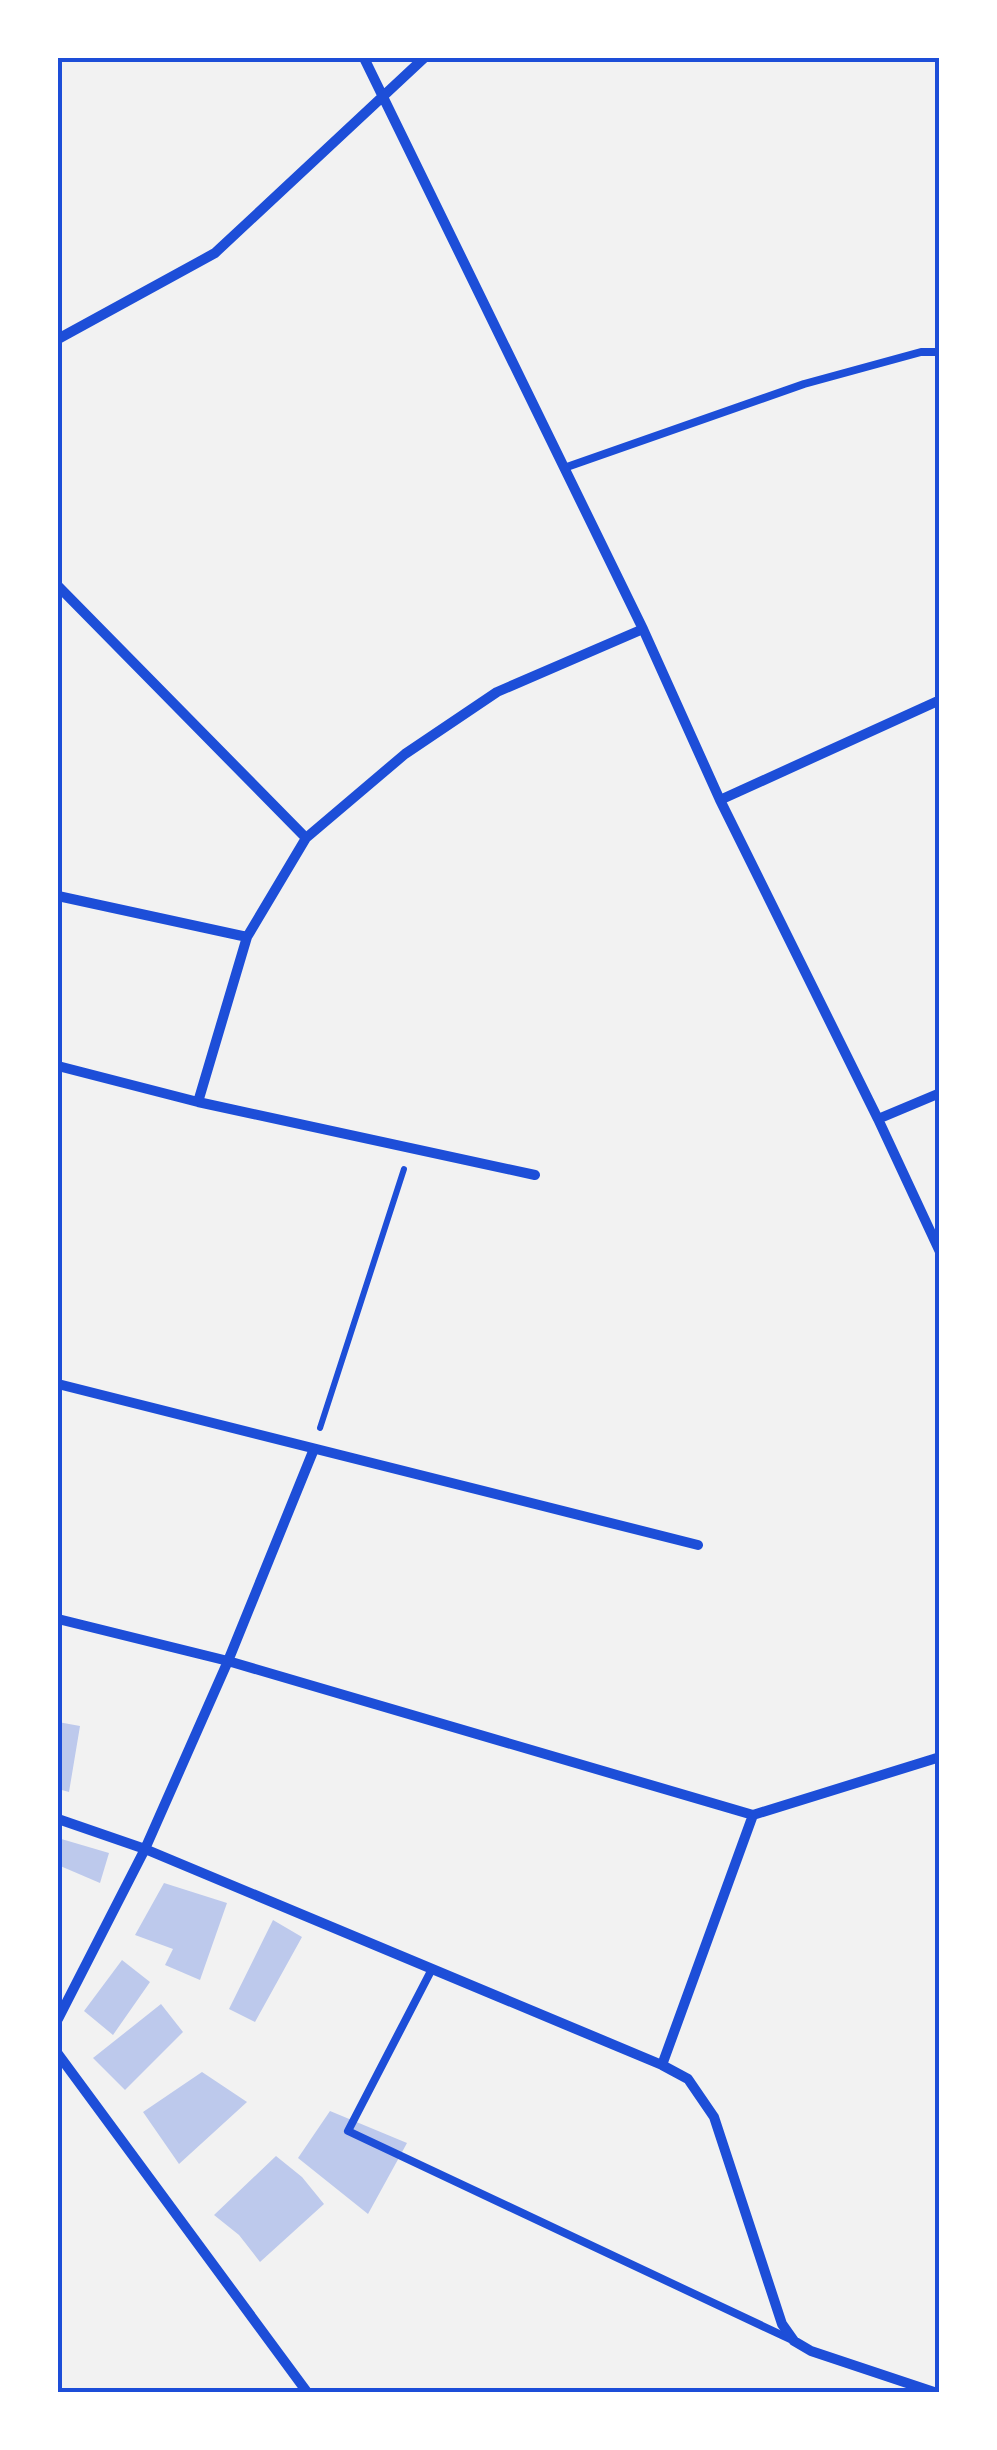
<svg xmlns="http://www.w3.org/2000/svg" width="997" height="2450" viewBox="0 0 997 2450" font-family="Jost,sans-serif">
  <rect width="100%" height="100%" fill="#f2f2f2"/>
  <!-- building -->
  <path fill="#bdc9ec" d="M58,1722L80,1726L69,1792L58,1789Z
    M58,1838L109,1853L100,1883L58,1865Z
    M164,1883L227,1903L200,1980L165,1965L173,1949L135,1935Z
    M273,1920L302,1937L255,2022L229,2009Z
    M122,1960L150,1982L113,2035L84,2011Z
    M161,2004L183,2032L125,2090L93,2058Z
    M202,2072L247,2102L179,2164L143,2112Z
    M330,2111L407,2143L368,2214L298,2158Z
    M276,2156L302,2177L324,2204L260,2262L239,2235L214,2215Z"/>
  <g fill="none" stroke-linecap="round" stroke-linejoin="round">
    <!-- path -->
    <path stroke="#1d4ed8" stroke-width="6" d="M320,1428L404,1169"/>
    <!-- service -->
    <path stroke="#1d4ed8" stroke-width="8" d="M564,468L804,384L921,352H940
      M432,1969L348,2131L790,2339"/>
    <!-- minor -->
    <path stroke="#1d4ed8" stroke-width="10" d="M364,58L643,629L720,800L878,1119L940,1252
      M58,339L215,253L424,58
      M58,586L306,838
      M720,800L940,700
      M58,896L247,937
      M58,1066L198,1102L535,1175
      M198,1102L247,937L306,838L405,754L497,692L643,629
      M878,1119L940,1093
      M58,1384L698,1545
      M58,1619L228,1661L753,1815L940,1757
      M58,1819L145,1849L662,2065L688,2079L714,2117L782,2324L794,2341L811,2351L934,2392
      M58,2019L145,1849L228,1661L314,1449
      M58,2054L307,2392
      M662,2065L753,1815"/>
  </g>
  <!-- border -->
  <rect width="997" height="2450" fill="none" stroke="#ffffff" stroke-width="120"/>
  <rect x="60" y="60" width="877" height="2330" fill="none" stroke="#1d4ed8" stroke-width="4"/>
</svg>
